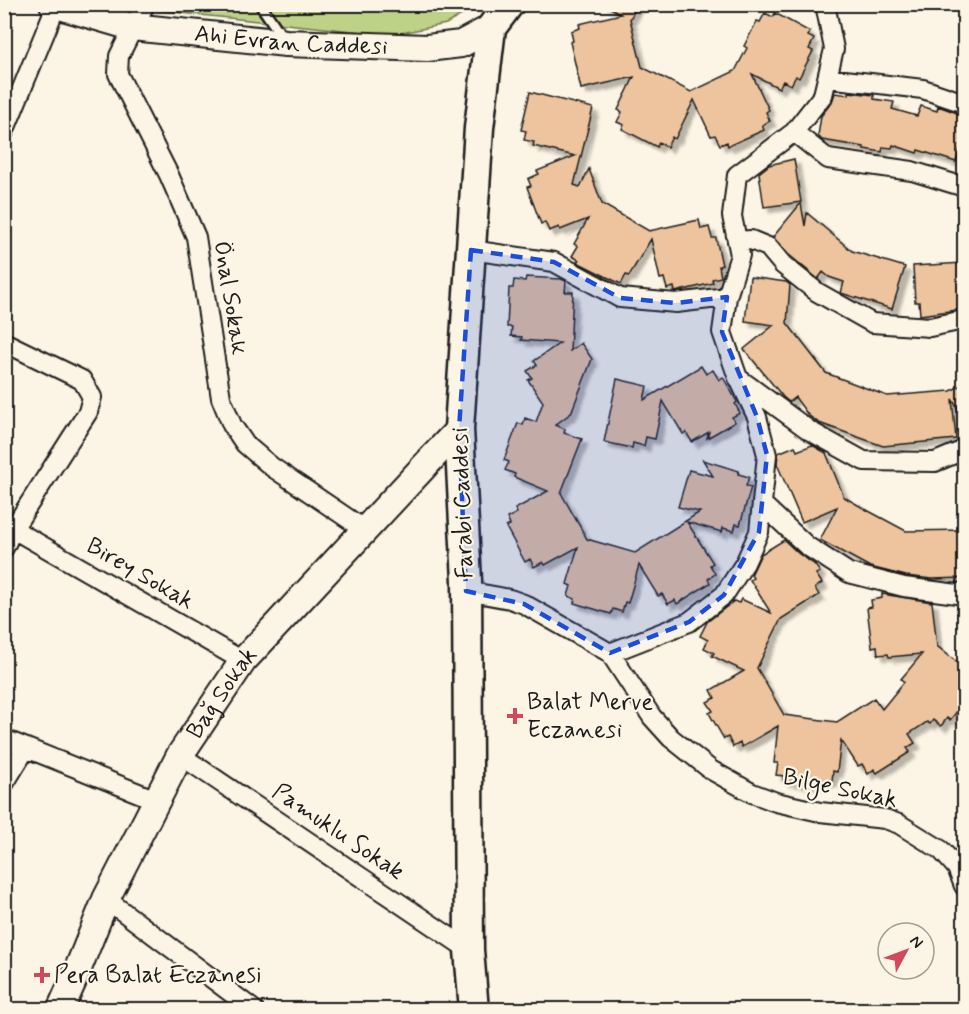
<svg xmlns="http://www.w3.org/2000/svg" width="969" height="1014" viewBox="0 0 969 1014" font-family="Mynerve,sans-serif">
  <defs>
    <filter id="shadow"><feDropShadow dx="5.5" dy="5.5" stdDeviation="1.5" flood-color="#0004"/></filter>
  </defs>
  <rect width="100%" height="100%" fill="#fcf5e5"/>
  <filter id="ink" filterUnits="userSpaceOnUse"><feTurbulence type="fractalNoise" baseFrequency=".0167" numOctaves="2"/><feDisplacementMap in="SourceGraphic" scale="12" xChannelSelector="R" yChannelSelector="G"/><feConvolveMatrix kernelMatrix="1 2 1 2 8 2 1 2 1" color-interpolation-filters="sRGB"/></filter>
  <g filter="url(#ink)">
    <!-- green -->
    <path fill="#bed287" stroke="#6d7752" stroke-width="1.5" d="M152,5H479L446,24L391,35L153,10Z"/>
    <!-- building -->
    <path fill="#edc49d" stroke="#1c1c1c" stroke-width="1.5" filter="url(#shadow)" d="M604,4H638L630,19L642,67L691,92L735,71L747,48L744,46L757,21L760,22L765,13L773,17L775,13L810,32L808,36L814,39L809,49L813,51L799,78L796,76L791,85L783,81L779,88L752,74L769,110L766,112L770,121L762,125L764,130L728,146L727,142L720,145L715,135L711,136L694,100L675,139L672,137L667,147L659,142L657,147L622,129L624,125L617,122L622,112L618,110L634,77L581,89L570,42L573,41L571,31L580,28L579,24L621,14Z
      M530,92L593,108L574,185L580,187L589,169L602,204L649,231L699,220L701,229L709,227L712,238H716L722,265L719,266L721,277L712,279L713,283L675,292L674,287L667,289L664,278L660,279L651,239L629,276L626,275L621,284L577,262L579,260L572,256L578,246L574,244L588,219L560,230L559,227L549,231L545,222L541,224L527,187L531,186L528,179L539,174L537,171L575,156L533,146L534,142L524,140L526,131L521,130Z
      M849,92L874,95V99L894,102L892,109L917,116L921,106L937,111L938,106L960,114L959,117L964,119V151L960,149L956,162L918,150L917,153L893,145L892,148L883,147L882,152L864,149V147L822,140L818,136L821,116L832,102L835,93L849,95Z
      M794,159L801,202L764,207L759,173L769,165Z
      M801,203L805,226L807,213L852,251L905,267L892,309L841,293L844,282L829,277L823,272L818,279L788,254L773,237Z
      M964,263V309L920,315L919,302H915L913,266Z
      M526,277L561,279L566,281L565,292H573L570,351L581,343L592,359L571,413L555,425L565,429L564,433L582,439L561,493L587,539L635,553L700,512L678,507L689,470L713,476L703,460L739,471L738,474L749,477L746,486L751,487L740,525L736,524L734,531L723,528L722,532L687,522L713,563L710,565L715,574L708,579L710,583L677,604L675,600L668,604L662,594L658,596L639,565L628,603L625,602L622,612L613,609L611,614L574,603L575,599L568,596L571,586L567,584L578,547L545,565L543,562L534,567L530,559L525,562L506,527L510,525L507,518L517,513L515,509L548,491L514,477L515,474L505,470L509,462L504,460L518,423L523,425L525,418L536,422L543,402L528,380L532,378L527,371L537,365L534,361L560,343L521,340L522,337L511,336L512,327H507L509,288H513L514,280L525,281Z
      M750,277L786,282L790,285L787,323L826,373L887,396L951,391L964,383V419L952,399L956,439L883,446L819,423L808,415L795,397L789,402L783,397L744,349L774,325L745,321Z
      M701,366L706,374L713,370L719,380L723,377L737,402L735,404L740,413L732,417L735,422L707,438L709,432L692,442L686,432L683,434L663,401L655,439L646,437L644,446L633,443L632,448L604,442L617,379L647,386L644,400Z
      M812,445L826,453L844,497L865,509L906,531L964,530V578L932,579L906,576L870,567L820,540L837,507L802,522L777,464L778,453L795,446L797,451Z
      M784,540L799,554L815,565L820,572L816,574L822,583L815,588L819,595L781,619L757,668L784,715L837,722L874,698L882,709L904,682L901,679L922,654L889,657L888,654L878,655L877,646L872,647L867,608L872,607L871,600L882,598V594L932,602L937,646L964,668V703L950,720L947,718L941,726L933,720L930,724L927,722L909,734L915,743L907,748L910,752L877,773L874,769L868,774L862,764L858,766L841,740L837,772L833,771L832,782L823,781L822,785L783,780L784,776L776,775L778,763H774L778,726L742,747L740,743L733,747L728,737L724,739L709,713L713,711L707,702L715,698L711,690L744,671L712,656L714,653L704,648L708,640L700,636L707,622L734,601L739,603L741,599L771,613L750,580L753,578L751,575L761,554Z"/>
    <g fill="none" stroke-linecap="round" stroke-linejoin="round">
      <defs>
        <path id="lane" d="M260,4L283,38"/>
        <path id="street" d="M145,4L119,56L118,74L169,175L196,237L221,398L232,425L245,444L272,467L365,530
          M827,78L923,89L964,103
          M4,132L56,6
          M794,132L828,159L912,171L964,187
          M737,241L751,240L768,247L783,265L817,292L872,323L930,327L964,320
          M471,250L554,262L620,298L676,303L727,297L722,332L738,378L810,431L864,461L935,462L964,450
          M727,297L740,255L732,216L737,175L794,132L823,95L834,49L825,4
          M4,342L82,380L92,397L88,412L13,529L4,548
          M762,504L807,546L849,573L904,587L957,594L964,591
          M13,529L243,661
          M466,591L510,599L524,604L610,653L652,717L671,738L711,770L752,793L776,802L820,812L885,819L899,824L941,850L957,868L964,886
          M610,653L689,622L724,595L745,563L759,532L767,455L757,417L739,379
          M4,739L156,800
          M180,755L469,950
          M4,784L26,748
          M106,899L254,1010"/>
        <g id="secondary">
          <path id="s1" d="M53,4L132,27L286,43L427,48L461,44L491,28"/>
          <path id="s2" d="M60,1010L73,981L106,899L180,755L243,661L459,429"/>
        </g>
        <path id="primary" d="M474,1010L469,950L467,581L459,429L479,128L491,28L509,4"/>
      </defs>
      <!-- lane casing -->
      <use href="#lane" stroke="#1c1c1c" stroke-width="14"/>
      <!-- street casing -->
      <use href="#street" stroke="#1c1c1c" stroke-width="22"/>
      <!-- secondary casing -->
      <use href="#secondary" stroke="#1c1c1c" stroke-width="30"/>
      <!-- primary casing -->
      <use href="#primary" stroke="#1c1c1c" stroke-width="33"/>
      <!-- lane -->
      <use href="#lane" stroke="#fcf5e5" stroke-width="9"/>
      <!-- street -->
      <use href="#street" stroke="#fcf5e5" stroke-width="18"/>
      <!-- secondary -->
      <use href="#secondary" stroke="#fcf5e5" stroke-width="26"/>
      <!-- primary -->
      <use href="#primary" stroke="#fcf5e5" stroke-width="28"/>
    </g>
  </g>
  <!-- marked area -->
  <path fill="#1d4ed8" fill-opacity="0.2" stroke="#1d4ed8" stroke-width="4.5" stroke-dasharray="12 8" stroke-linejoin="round" d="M471,250L554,262L620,298L676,303L727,297L722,332L757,417L767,455L759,532L724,595L689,622L610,653L524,604L466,591L459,429Z"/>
  <!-- markers -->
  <g fill="#d1495b" stroke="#fcf5e5" stroke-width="2">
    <path d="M512 707h6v6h6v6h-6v6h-6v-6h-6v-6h6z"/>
    <path d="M39 966h6v6h6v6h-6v6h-6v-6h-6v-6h6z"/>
  </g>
  <g text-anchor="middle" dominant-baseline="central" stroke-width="4.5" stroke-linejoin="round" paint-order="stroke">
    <!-- street labels -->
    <g font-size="24" fill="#1c1c1c" stroke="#fcf5e5">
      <text stroke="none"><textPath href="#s1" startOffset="242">Ahi Evran Caddesi</textPath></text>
      <text transform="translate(230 298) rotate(81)">Önal Sokak</text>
      <text transform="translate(463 503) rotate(-92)">Farabi Caddesi</text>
      <text transform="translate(140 574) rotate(30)">Birey Sokak</text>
      <text stroke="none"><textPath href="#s2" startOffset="357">Bağ Sokak</textPath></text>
      <text transform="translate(840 789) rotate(12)">Bilge Sokak</text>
      <text transform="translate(338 832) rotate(34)">Pamuklu Sokak</text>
    </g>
    <!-- poi labels -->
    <g font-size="24" fill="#1c1c1c" stroke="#fcf5e5" text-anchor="start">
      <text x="527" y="702">Balat Merve<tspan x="527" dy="28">Eczanesi</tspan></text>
      <text x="54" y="975">Pera Balat Eczanesi</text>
    </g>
  </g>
  <!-- margin -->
  <rect width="969" height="1014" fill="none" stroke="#fcf5e5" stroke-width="24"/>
  <rect x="12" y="12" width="945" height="990" fill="none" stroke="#1c1c1c" stroke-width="2" filter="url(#ink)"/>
  <!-- north arrow -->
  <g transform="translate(906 951) rotate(49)"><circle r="28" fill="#fcf5e5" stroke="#a29e95" stroke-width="1.5"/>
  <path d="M0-4.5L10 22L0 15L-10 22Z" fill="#d1495b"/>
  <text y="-9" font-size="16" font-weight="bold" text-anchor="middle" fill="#1c1c1c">N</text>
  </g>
</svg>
